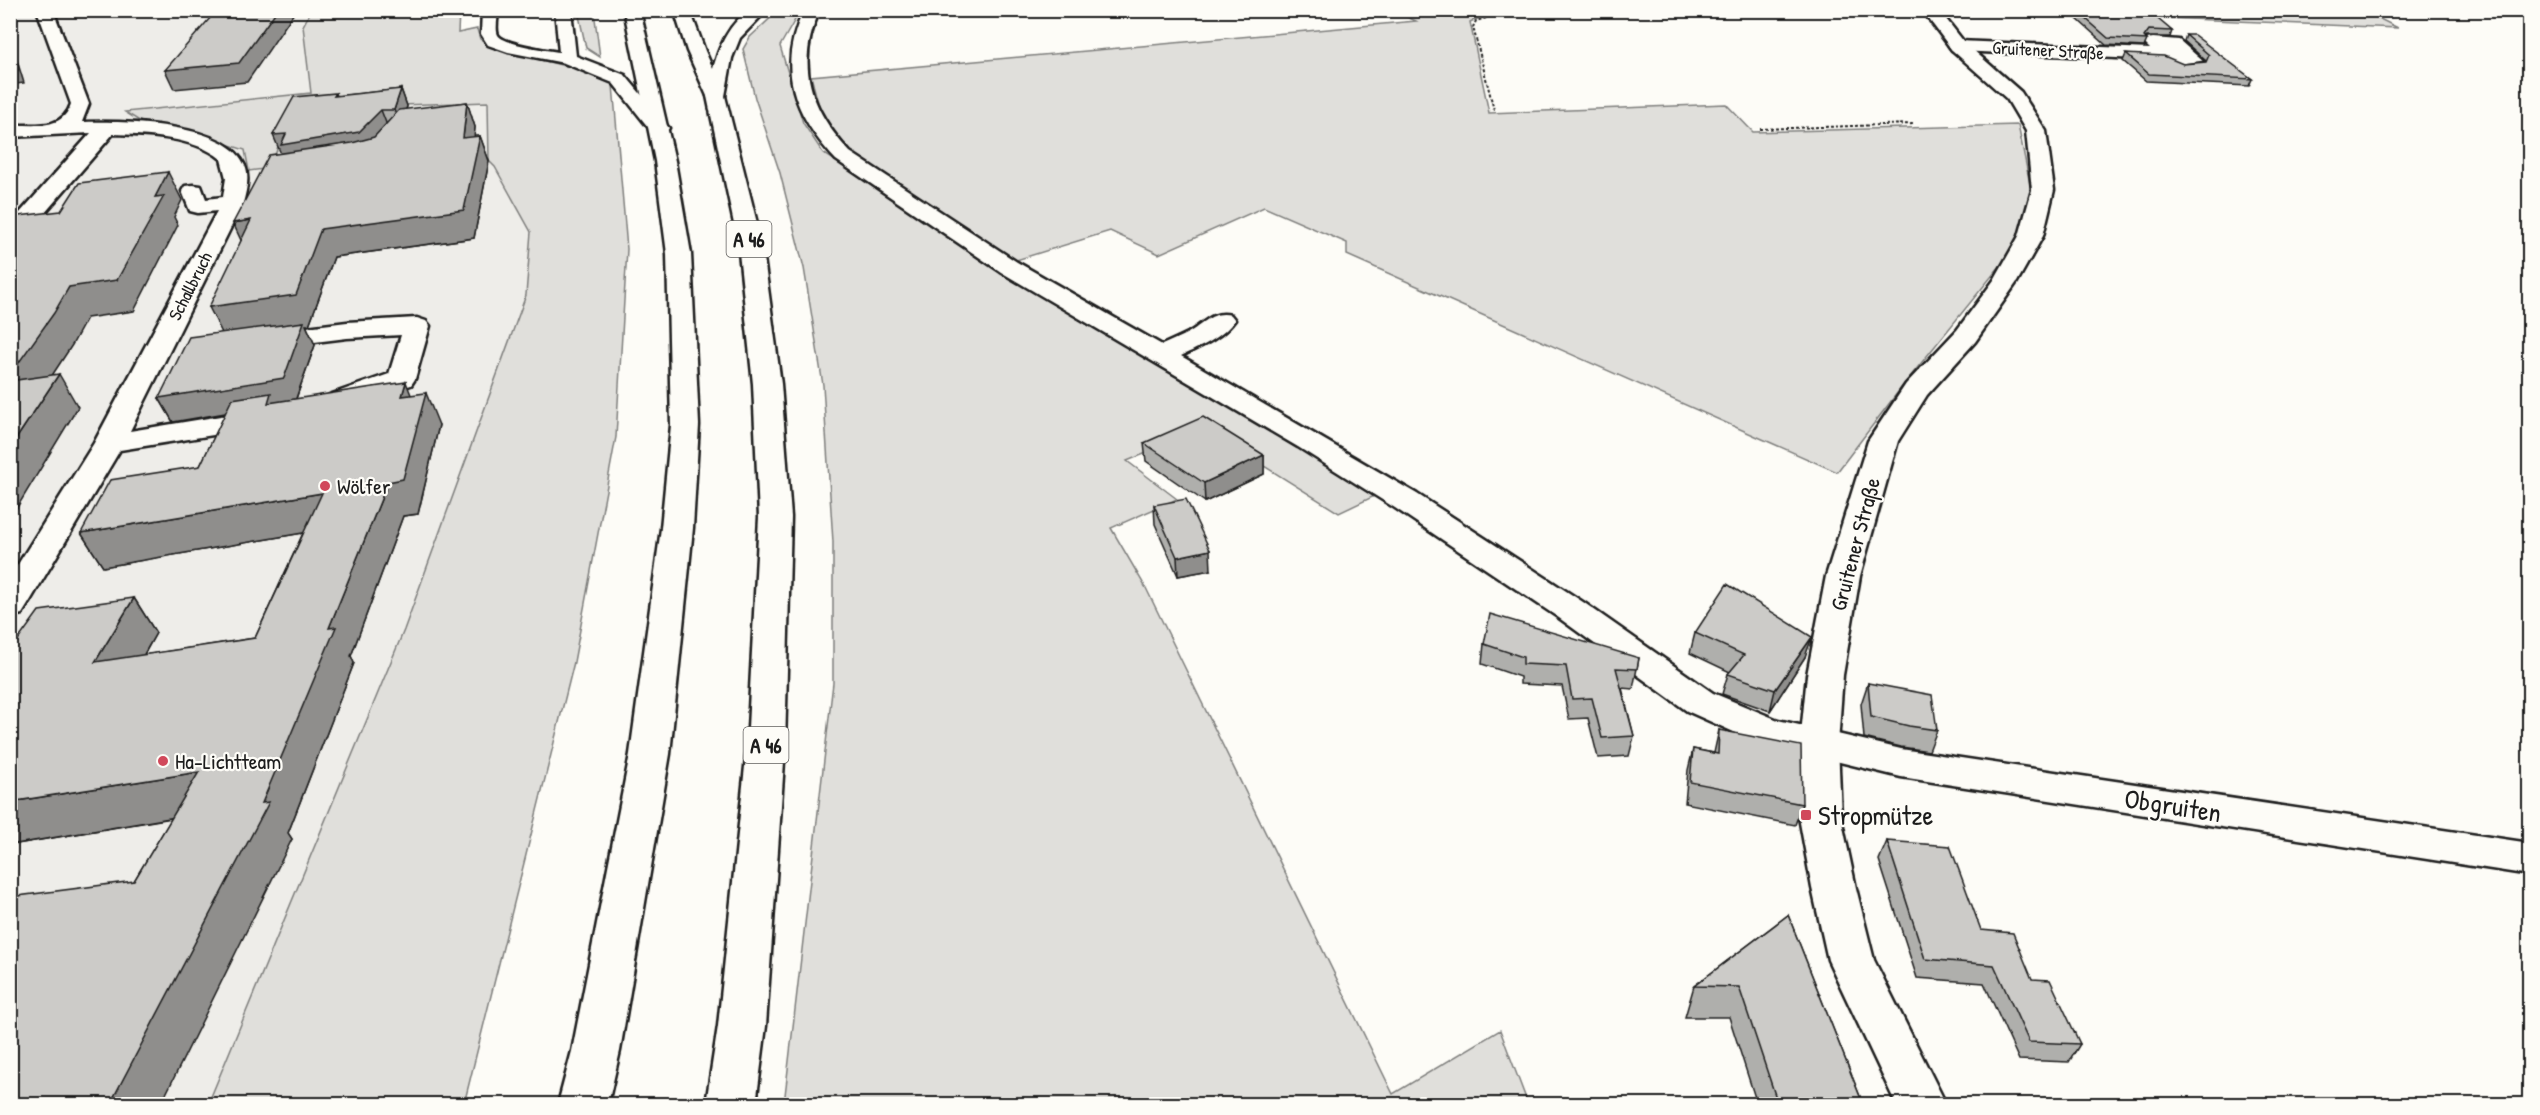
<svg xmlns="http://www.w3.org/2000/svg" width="2540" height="1115" viewBox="0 0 2540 1115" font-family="'Patrick Hand',sans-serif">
  <rect width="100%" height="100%" fill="#fdfcf7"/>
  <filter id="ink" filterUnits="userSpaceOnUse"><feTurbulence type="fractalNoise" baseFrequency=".0167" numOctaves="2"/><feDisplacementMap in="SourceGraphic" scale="12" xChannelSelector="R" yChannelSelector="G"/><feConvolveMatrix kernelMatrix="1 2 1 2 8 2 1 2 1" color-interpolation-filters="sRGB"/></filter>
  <g filter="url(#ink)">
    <!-- built -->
    <path fill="#eeede9" d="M10,11H311L303,26L311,93L126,113L245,150L249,171L288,115L400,105L488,102L489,161L495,167L531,232L526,295L404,630L208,1104H11Z"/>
    <!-- green -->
    <path fill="#e0dfdb" stroke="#7e7e7c" stroke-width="1.5" d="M2073,10H2362L2398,28L2072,14Z
      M311,11H459L458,33L477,29L480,39L500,50L602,75L613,85L627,249L616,437L574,662L464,1104H208L404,630L526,295L531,232L495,167L489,161L488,102L400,105L288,115L271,168L249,171L245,150L205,137L149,127L125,112L311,93L303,26Z
      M578,11H594L600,57L586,48Z
      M778,11H800L780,46L803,123L823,153L1048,296L1383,492L1339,513L1205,429L1127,461L1177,499L1111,528L1146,588L1393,1094L1500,1030L1528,1104H784L833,683V542L823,385L804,268L780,173L755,98L743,49L750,37Z
      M1394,11H1507L1481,17L1470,22L1489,113L1726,104L1753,132L2018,125L2032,194L2013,250L1901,388L1837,472L1347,255V243L1264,207L1159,254L1110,231L1010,262C966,233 845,165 825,120C818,107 815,91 811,76L1416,21Z"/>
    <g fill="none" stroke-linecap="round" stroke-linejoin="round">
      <defs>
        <path id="minor" d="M37,10H53L89,104L82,122C122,121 228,122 245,166C250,178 246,191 243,203L130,431L263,409L273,412L277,418L273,424L263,427L120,450L27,606L22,614L10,617V577L94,443L217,211L198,213L190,211L182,191L185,186L193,185L201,186L206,199L223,197L226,178L221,159C195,137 145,135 113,134L18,244L10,246V224L91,133L10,137V125C35,124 62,131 71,104Z
          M482,10H498C498,17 495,29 498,35C503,44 547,50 559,52L555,10H571L576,56L625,75L669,128L666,132H652L613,83L564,63L508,52L488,45L481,34Z
          M748,10H767L740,38L732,58L725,96L723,100H709L707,96C714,62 720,33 748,10Z
          M804,10H820C794,66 811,110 850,152L1017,262L1162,345C1171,341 1180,337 1188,333C1204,324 1212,310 1231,315L1235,320C1222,338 1200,347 1181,356L1417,494L1583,602L1713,693L1778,720L1901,749L2530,843V875L1901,777L1754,741L1687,711L1559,618L1395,508L1298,447L1001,272L836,160C795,116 775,69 804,10Z
          M2153,38L2179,40L2205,63L2202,67C2188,70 2173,69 2162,60L1958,51L1952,50L1949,46L1952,42L1958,41L2150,49L2144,43L2147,39Z
          M417,318L426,321L430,326L415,379L411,385L339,409L329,407L325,401L329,395L389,374L401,335L347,338L266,348L257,346L253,340L257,334L266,332L347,322Z"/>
        <path id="major" d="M1922,10H1939L1964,42L2021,92L2046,131L2054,190L2043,236L2017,282L1975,342L1927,395L1898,441L1860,576L1843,675L1838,744L1841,817L1856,888L1874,960L1946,1104H1896L1828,960L1812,888L1799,817L1800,744L1807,675L1826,576L1868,441L1906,384L1957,330L1994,280L2019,236L2032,190L2026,131L2007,99L1952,50Z"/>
        <path id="highway" d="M624,10H640L675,161L691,254L699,425L693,528L670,754L620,1051L608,1104H558L572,1051L630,754L661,528L671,425L667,254L655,161Z
          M674,10H690L705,51L725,96L762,243L781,384L791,517L785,747L766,1026L756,1104H706L718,1026L747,747L759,517L753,384L738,243L707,96L687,51Z"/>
      </defs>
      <!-- minor casing -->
      <use href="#minor" stroke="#1c1c1c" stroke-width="5"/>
      <!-- major casing -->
      <use href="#major" stroke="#1c1c1c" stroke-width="5"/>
      <!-- highway casing -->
      <use href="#highway" stroke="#1c1c1c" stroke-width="5"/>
      <!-- path -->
      <path stroke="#1c1c1c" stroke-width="2" stroke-dasharray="3 2" stroke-linecap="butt" d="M1494,110L1473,27L1476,21L1513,10
        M1760,129L1914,124"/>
      <!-- minor -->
      <use href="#minor" fill="#fdfcf7" fill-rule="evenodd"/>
      <!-- major -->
      <use href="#major" fill="#fdfcf7" fill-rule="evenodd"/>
      <!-- highway -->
      <use href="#highway" fill="#fdfcf7" fill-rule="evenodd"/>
    </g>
    <!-- wall -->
    <path fill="#afafac" stroke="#1c1c1c" stroke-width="1.5" d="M2067,10H2125L2172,31L2170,37H2147L2145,38L2147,40L2144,47L2106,45Z
      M2186,35L2252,79L2249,86L2146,81L2123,61L2126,54L2183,64L2206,61L2184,41Z
      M401,89L407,106L406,110L467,102L475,127L474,136H480L489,161L474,238L334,257L309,325H306L315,345L296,399L411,395L439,425L418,514L403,516L351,656L354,663L288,833L292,839L134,881L172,818L10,845V651L134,598L156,633L144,655L255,638L303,533L103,567L81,533L200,466L226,413L173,422L159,398L222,333L241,240L281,153L336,93L337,96Z
      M1144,443L1264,455V474L1205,502L1146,461Z
      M1154,505L1211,570L1178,576L1155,524Z
      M1695,633L1805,657L1770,711L1722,694L1728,674L1730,672L1690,653Z
      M1484,644L1639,658L1633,689L1622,688L1634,736L1629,756L1598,758L1588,718L1569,719L1562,686L1520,684V677L1482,664Z
      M1868,683L1937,730L1929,751L1901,747L1864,738L1861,704Z
      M1719,730L1802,804L1795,825L1685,803L1688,770L1693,749L1714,753Z
      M1887,841L2032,979L2080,1044L2069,1062L2019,1060L1984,983L1917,978L1879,860Z
      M1788,915L1863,1104H1757L1729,1017H1685L1694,986Z"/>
    <!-- shaded-wall -->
    <path fill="#8f8e8c" stroke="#1c1c1c" stroke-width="1.5" d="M277,10H296L247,82L174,89L165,70Z
      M10,38L24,83L10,85Z
      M401,89L407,106L401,128L394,110Z
      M467,102L475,127L472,163L463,138Z
      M381,110L388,128L367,151L281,154L273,135Z
      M480,136L489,161L474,238L334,257L309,325H306L315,345L295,401L173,422L159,398L224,337L209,307L321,229Z
      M168,172L182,200L174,217L178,225L134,311L87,318L72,345L26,415L10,390V375L69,287L155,197Z
      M251,220L246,251L233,223Z
      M59,374L78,407L10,519V448Z
      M406,382L419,415L402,396Z
      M426,393L439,425L418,514L403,516L351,656L354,663L288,833L292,839L161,1104H110L262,803L329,628L388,482Z
      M1264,455V474L1205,502L1204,483Z
      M322,493L338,527L103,567L81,533Z
      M1210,550L1211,570L1178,576L1177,557Z
      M134,598L156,633L119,698L95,662Z
      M1812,637L1805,657L1770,711L1775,690Z
      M199,772L223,809L10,845V802Z"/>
    <!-- building -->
    <path fill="#cccbc8" stroke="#1c1c1c" stroke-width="1.5" d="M217,10H277L239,63L165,70Z
      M2076,10H2125L2132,14H2152L2172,31L2149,30L2144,37L2147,40L2108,38Z
      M2186,35H2194L2252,79L2149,74L2126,54L2164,56L2183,64L2206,62L2209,55Z
      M10,47L18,70L10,72Z
      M401,89L394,110H381L359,132L281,145L286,134L273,135L294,97L336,93L334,96Z
      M467,102L463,138L480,136L464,210L321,229L296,295L209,307L251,220L233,223L269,155L352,143L374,137L399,110Z
      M168,172L155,197L164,196L117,280L69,287L54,313L10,375V217L61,211L79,183Z
      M304,322L284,378L159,398L189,337Z
      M59,374L10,448V381Z
      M406,382L402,396L426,393L403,479L388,482L329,628L336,627L262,803L269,802L110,1104H10V897L134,881L199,772L10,802V651L39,611L134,598L95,662L255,638L322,493L81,533L110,480L200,466L232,399L271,393L268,403Z
      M1203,417L1264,455L1204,483L1144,443Z
      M1186,499L1210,550L1177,557L1154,505Z
      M1727,584L1812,637L1775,690L1728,674L1744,655L1695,633Z
      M1490,614L1639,658L1637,669L1616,668L1634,736L1602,738L1592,698L1572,699L1566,666L1523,664V657L1484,644Z
      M1868,683L1932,695L1937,730L1909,726L1871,717Z
      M1719,730L1801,746L1802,804L1690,782L1693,749L1718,754Z
      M1887,841L1950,846L1981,930L2013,933L2032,979L2050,980L2080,1044L2029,1042L1994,965L1925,959Z
      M1788,915L1863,1104H1778L1739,987L1694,986Z"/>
  </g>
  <!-- markers -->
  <g fill="#d1495b" stroke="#fdfcf7" stroke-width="2">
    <circle cx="325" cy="486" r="6"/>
    <circle cx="163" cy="761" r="6"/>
    <rect x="1800" y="809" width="12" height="12" rx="3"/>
  </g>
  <g text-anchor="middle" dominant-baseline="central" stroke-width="4.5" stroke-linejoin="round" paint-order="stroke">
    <!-- far-street labels -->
    <g font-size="18" fill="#1c1c1c" stroke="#fdfcf7">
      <text transform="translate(2048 50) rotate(3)">Gruitener Straße</text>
      <text transform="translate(190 286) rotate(-63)">Schallbruch</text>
    </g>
    <!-- shield labels -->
    <g fill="#fdfcf7" stroke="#605f5e" stroke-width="1.5">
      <rect x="726.5" y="221" width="45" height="36" rx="4.5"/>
      <rect x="743.5" y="727" width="45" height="36" rx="4.5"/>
    </g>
    <g font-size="21" font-weight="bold" fill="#1c1c1c">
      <text x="749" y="239">A 46</text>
      <text x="766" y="745">A 46</text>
    </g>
    <!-- poi labels -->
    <g font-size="22" fill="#1c1c1c" stroke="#fdfcf7" text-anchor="start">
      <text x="337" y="486">Wölfer</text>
      <text x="175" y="761">Ha-Lichtteam</text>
    </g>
    <!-- street labels -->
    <g font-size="22" fill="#1c1c1c" stroke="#fdfcf7">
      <text transform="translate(1855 544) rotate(-75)">Gruitener Straße</text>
    </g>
    <!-- near-street labels -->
    <g font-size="27" fill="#1c1c1c" stroke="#fdfcf7">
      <text transform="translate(2173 805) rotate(9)">Obgruiten</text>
    </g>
    <!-- near-poi labels -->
    <g font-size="27" fill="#1c1c1c" stroke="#fdfcf7" text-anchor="start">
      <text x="1818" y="815">Stropmütze</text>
    </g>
  </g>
  <!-- margin -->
  <rect width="2540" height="1115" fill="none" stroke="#fdfcf7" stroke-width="36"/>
  <rect x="18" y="18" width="2504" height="1079" fill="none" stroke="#1c1c1c" stroke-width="2" filter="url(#ink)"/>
</svg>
